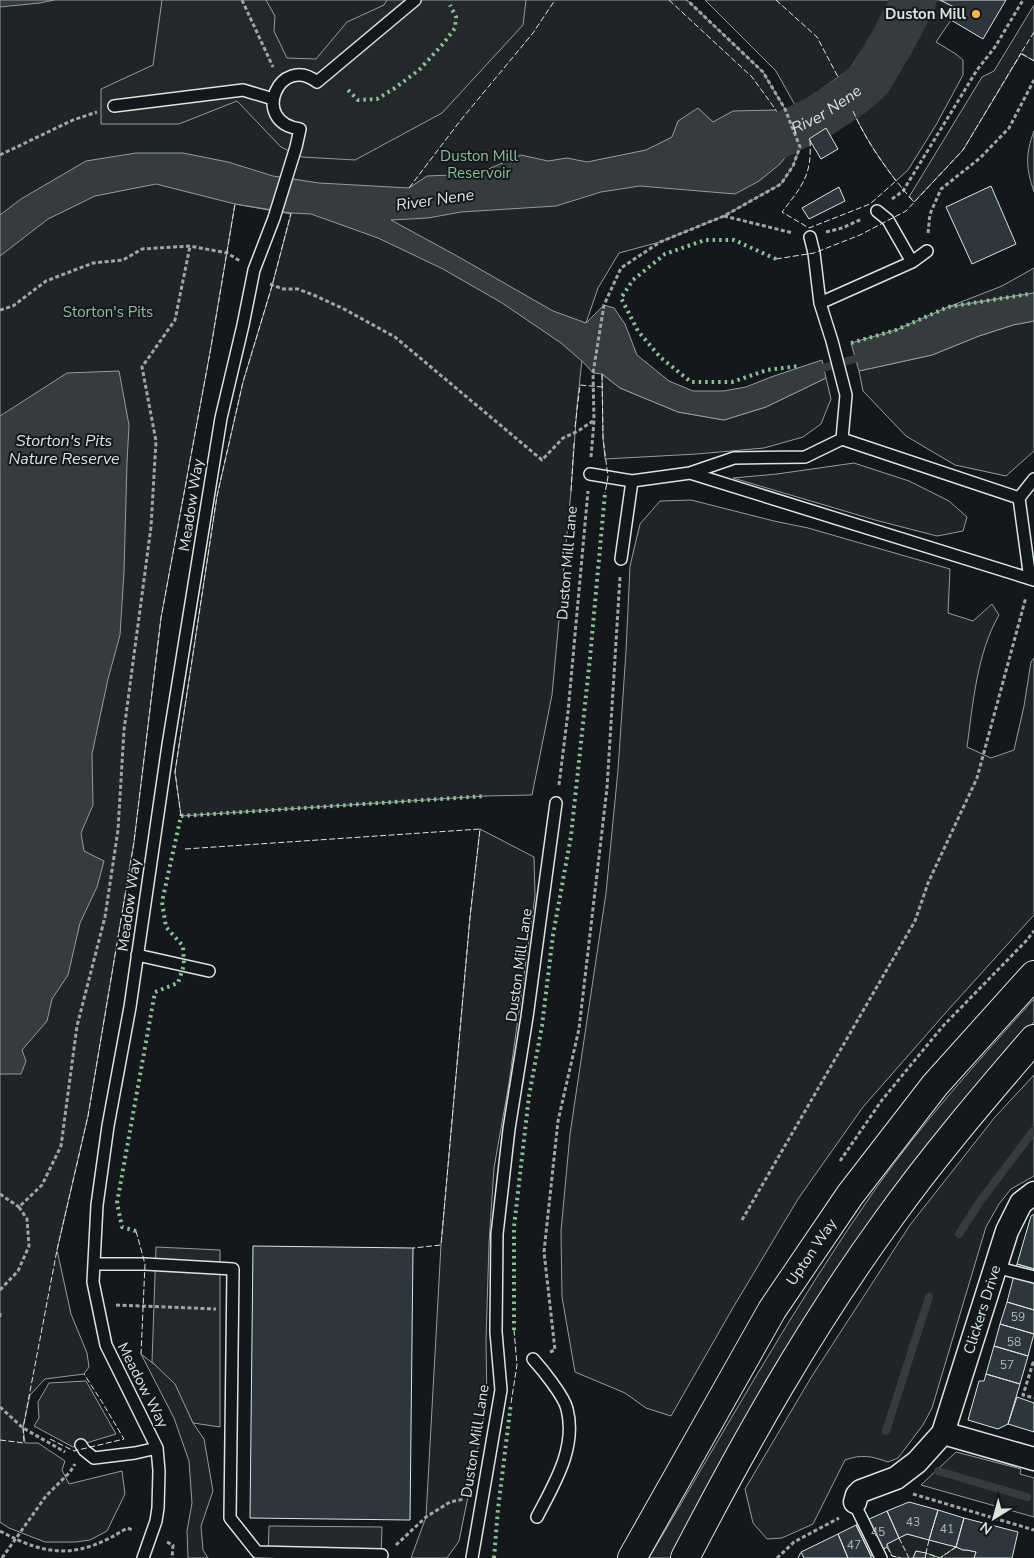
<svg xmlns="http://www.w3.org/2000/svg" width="1034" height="1558" viewBox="0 0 1034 1558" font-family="'Nunito Sans',sans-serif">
  <rect width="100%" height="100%" fill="#14181c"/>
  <!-- green -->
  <path fill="#202428" stroke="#939e99" d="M0,0H687L763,72L785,109L800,147L793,166L781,184L724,216L660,242L619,253L598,288L586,323L577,406L571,491L552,695L532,795L486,796L181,816L175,772L217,496L243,382L272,286L291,214L235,204L211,347L161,618L134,842L88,1116L57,1250L71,1314L87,1353L89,1367L84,1374L45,1379L30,1395L23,1428L25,1443H38L65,1461L62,1470L69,1484L122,1471L125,1494L107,1531L90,1540L76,1542H45L9,1528L0,1522Z
    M705,0H894L850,69L796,107L776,71Z
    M923,0H940L956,8L951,20L936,42L956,54L963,60V75L936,125L908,170L896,181C880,159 864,136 853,111C886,82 903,38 923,0Z
    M1034,5V59L1033,60L1021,54L963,150L914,202L909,197L982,77L994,71Z
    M1034,131V192C1026,168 1025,155 1034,131Z
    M1034,268V293L948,307L1002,286Z
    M1034,321V451L1006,476L955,465L906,436L863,391L859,371L932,355L979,336L1013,325Z
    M602,374L620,388L678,412L724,420L766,407L826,378L831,399L821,424L803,437L764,448L697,454L605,459L603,438Z
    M854,463L909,481L949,501L967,517L963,531L937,536L875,520L733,478L777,474Z
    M691,500L774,521L808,528L950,569L948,613L973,621L992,604L999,615C977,653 973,703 967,747L991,758L1014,750L1024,706L1031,662L1034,658V915L949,1009L863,1107L798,1199L734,1306L671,1416L646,1408L625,1393L575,1372L562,1297L561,1231L570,1134L606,893L618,770L626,651L630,566L640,524L660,501Z
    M480,829L534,857L535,896L509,1083L494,1168L489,1243L486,1341L487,1403L459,1541L447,1558H411L426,1517L441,1245L470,917Z
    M1034,999V1022L1009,1047L918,1161L672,1558H649C722,1435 792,1309 874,1191C922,1123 978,1061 1034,999Z
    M1034,1075V1176L1011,1189L999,1204L986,1227L932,1408L923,1425L898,1458L888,1462C871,1456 862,1454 845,1460L813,1524L782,1538L767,1539L753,1523L745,1489L812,1376L910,1225L995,1117Z
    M141,1354L164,1372L176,1384L193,1423L204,1439L213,1491L201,1526L203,1550L208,1558H188L187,1531L192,1503L189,1461L174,1418Z
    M956,1452L1021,1469L1020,1474L1034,1478V1517L921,1485Z
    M907,1534L956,1547L940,1558L916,1551L913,1558H901L892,1556L887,1544Z"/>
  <!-- parking -->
  <path fill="#24282b" stroke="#939e99" d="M162,0H266L275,16L274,31L287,58L316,59L347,22L384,5L387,0H526L523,25L442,113L355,160L302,157L281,147L237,101L179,124H101V89L153,65Z
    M156,1247L220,1250V1427L193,1423L175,1384L152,1362Z
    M86,1381L116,1434L73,1447L34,1426L39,1418L38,1402L49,1383Z
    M269,1526L382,1527L381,1558H268Z
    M956,1547L963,1550H967L976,1552L974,1558H925L926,1553L940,1558Z"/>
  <!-- water -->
  <path fill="#363b3e" stroke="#939e99" d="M0,0H54L40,3L0,7Z
    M894,0H923L883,76L863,102L853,111L809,139L796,107L850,69Z
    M698,108L713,122L733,111L776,110L790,151L780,164L759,181L735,194L640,186L601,192L556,206L461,212L428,218L391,220L457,256L553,311L586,323L604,305L614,308L625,324L637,355L669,381L693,391H723L746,387L771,377L822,360L826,378L766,407L724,420L678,412L620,388L602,374L593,373L583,362L561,343L502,303L443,269L378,238L311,214L291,213L235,204L156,184L95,196L48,219L0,256V215L21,199L86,161L136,153H183L228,162L273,176L319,183L409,188L427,176L477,174L521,155L548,161L567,158L587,162L646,150L672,137L678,121Z
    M1034,293V321L1013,325L979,336L932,355L859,371L851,343L896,330L948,307Z
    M119,371L129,425L127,463L124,572L120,635L108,679L92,754L93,805L81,833L84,851L104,861L97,887L80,923L68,975L52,999L47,1021L22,1050L26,1061L21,1074H0V416L67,373Z"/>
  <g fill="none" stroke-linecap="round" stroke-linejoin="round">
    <!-- stream -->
    <path stroke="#363b3e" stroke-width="8" d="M816,370L865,356
      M959,1234L981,1200L1034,1130
      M886,1431L929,1297
      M938,1471L1027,1497"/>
    <!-- river -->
    <path stroke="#363b3e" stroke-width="45" id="s1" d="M729,158L734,157L817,118L852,95L870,79L892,42L914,0"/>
  </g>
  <!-- building -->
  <path fill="#2c363c" stroke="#d8e6dc" d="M940,0H1006L983,39L951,20L956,8Z
    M826,128L838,149L821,159L809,139Z
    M991,186L1016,244L972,264L946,207Z
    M839,187L845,201L809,219L802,208Z
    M1034,1214V1269L1017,1264L1031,1216Z
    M253,1246L413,1248L410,1520L250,1518Z
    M1017,1264L1034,1269V1310L1007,1302Z
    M1007,1302L1034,1310V1334L1000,1324Z
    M1000,1324L1034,1334L1028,1356L994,1346Z
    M994,1346L1028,1356L1020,1384L986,1374Z
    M986,1374L1020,1384L1008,1424L998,1429L968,1420L979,1381H984Z
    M1017,1397L1034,1403V1432L1008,1424Z
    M909,1502L938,1510L929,1540L907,1534L899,1538L887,1511Z
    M938,1510L964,1518L956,1547L929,1540Z
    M887,1511L899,1538L887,1544V1547L871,1556L856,1525Z
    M964,1518L1018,1532L1012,1558H974L976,1552L967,1550H963L956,1547Z
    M856,1525L871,1556V1558H848L838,1534Z
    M838,1534L848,1558H804L801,1552Z
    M916,1551L926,1553L925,1558H913Z"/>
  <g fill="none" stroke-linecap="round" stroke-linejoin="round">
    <defs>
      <path id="service" d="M114,106L243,90L273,99
        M877,211L888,220L912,262
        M810,237L814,253L820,303
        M842,439L846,395L832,341L820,303L912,262L927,251
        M690,473L734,458L805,457L842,439L1019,498
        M590,474L632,481
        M621,559L632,481L690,473L1034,580
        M1030,579L1019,498L1034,479
        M137,955L209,971
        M94,1264H145L233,1269L230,1518L257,1552L382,1555
        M995,1267L1034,1277
        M533,1359C542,1369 564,1396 567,1409C577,1448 554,1484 537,1517
        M81,1445L84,1450L94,1458L135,1453L157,1448
        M855,1502L857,1509L881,1558
        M143,1558L156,1521L158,1508L159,1471L157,1448L106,1345L93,1282L97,1205L108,1126L130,1007L168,745L221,418L243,325L254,270L274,218L296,147L300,129C249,122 280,53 317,82L415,0
        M472,1558L501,1390L496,1332L497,1234L509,1129L527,1017L556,803"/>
      <g id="minor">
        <path d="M943,1433L1034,1459"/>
        <path id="s2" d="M855,1502L857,1495L861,1491L896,1478L917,1462L943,1433L1007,1231L1021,1203L1034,1193"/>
      </g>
      <g id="trunk">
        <path id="s3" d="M632,1558L772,1310L850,1195L935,1085L1034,975"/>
        <path d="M685,1558C745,1442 810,1327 887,1221C932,1158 983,1098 1034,1039"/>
      </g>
    </defs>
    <!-- service casing -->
    <use href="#service" stroke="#d8e6dc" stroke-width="14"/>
    <!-- minor casing -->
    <use href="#minor" stroke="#d8e6dc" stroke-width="25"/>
    <!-- trunk casing -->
    <use href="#trunk" stroke="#d8e6dc" stroke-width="30"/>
    <!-- path -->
    <path stroke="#9da8a2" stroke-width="3" stroke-dasharray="4 2.5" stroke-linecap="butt" d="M242,0L273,67
      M0,155L73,120L97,112
      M892,199L903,191L977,70L995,47L1023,0
      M724,216L793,233
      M826,232L842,228L862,219
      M928,233L930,214L941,189L980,158L1009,128L1034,80
      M270,284L283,289H298L316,296L344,309L395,337L542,460L563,438L578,431L593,421
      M0,310L13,306L46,281L93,263L123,260L142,249L190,246L227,253L240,261
      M591,457L594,421L593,373L604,305L621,268L660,242L724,216L781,184L793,166L800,147L785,109L763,72L687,0
      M559,785L568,712L588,491
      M840,1161L882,1100L943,1026L1026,941L1034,931
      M0,1194L19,1207
      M742,1220L915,921L928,883L977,778L1026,597
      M0,1290L18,1271L29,1246L27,1219L19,1207L42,1185L61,1146L77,1026L105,917L118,830L124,730L151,527L156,441L142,367L175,320L190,246
      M116,1305L216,1309
      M0,1313V1319
      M550,1352L555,1350L544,1252L558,1121L579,1029L607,788L620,577
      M1034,1363H1033L1023,1395L1034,1398
      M0,1407L23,1428L65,1452
      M913,1494L1034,1530
      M0,1531C49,1558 80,1558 127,1528L133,1530
      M167,1542L173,1545L172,1558
      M396,1545L426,1517L450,1502L464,1499
      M2,1558L46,1496L70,1472L75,1464
      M777,1558L794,1542L839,1518"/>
    <!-- service -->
    <use href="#service" stroke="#14181c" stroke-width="11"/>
    <!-- minor -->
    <use href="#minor" stroke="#14181c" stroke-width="22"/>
    <!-- trunk -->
    <use href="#trunk" stroke="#14181c" stroke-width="28"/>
    <!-- hedge -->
    <path stroke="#8ac095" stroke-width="4" stroke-dasharray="2.5 4" stroke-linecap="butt" d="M348,90L358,100L377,99L395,88L419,70L443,44L455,28L456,17L450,5
      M776,259L734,240H705L665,254L633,280L621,298L638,331L660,357L691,382H732L767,370L799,366
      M851,343L896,330L948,307L1029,294
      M136,1231L122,1227L117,1203L155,992L178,983L184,965L183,946L166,927L162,902L181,816L486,796
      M514,1330V1227L529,1096L542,1026L553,935L571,836L590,658L605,493
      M494,1558L498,1509L511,1403"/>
    <!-- fence -->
    <path stroke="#d8e6dc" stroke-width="1" stroke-dasharray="6 2.5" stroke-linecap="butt" d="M669,0L752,77L776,110
      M776,0L817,37L838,77
      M1034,32L1021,53L1034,61
      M853,111C868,145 890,175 914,202
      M810,140C812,175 803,185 782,212L809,228L870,204L896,181
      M409,188L460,121L533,33L555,0
      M776,259L814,253L860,235L906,211L963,150L1021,53
      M602,374L603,438L608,477L605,493
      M575,427L580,385L602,387
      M571,491L574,443
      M181,816L175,772L217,496L243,382L272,286L291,213
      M185,849L480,829L470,917L441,1245L413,1248
      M136,1231L145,1264L141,1354
      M511,1403L517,1365L514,1330
      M50,1439L74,1451L124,1439L102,1402L84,1374
      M0,1440L24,1443L23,1428L57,1250L88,1116L134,842L161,618L211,347L235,204
      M899,1538L908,1556V1558
      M929,1540L926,1553L940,1558L956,1547
      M887,1547L892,1556L901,1558
      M798,1558L801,1552"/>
  </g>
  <!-- markers -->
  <circle fill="#ffb74d" stroke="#14181c" stroke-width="2" cx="976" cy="14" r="5"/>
  <g text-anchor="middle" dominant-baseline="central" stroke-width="4" stroke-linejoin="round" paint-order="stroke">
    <!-- number labels -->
    <g font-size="12" fill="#adbab4">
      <text x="1018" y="1317">59</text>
      <text x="1014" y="1342">58</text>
      <text x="1007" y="1365">57</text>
      <text x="913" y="1522">43</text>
      <text x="947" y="1529">41</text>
      <text x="878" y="1532">45</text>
      <text x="854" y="1545">47</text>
    </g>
    <!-- poi labels -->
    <g font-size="15" font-weight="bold" fill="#d8e6dc" stroke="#14181c" text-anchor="end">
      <text x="966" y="14">Duston Mill</text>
    </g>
    <!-- park labels -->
    <g font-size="15" fill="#8ac095" stroke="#14181c">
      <text x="479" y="156">Duston Mill<tspan x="479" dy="17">Reservoir</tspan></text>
      <text x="108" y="312">Storton's Pits</text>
    </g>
    <!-- street labels -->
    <g font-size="15" fill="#d8e6dc" stroke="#14181c">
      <text transform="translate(191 505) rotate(-81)">Meadow Way</text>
      <text transform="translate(567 563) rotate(-85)">Duston Mill Lane</text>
      <text transform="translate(129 905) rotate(-82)">Meadow Way</text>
      <text transform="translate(519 965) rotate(-82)">Duston Mill Lane</text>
      <text stroke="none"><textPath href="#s3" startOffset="355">Upton Way</textPath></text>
      <text stroke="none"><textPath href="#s2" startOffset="245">Clickers Drive</textPath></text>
      <text transform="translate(143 1385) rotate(63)">Meadow Way</text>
      <text transform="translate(475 1441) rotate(-81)">Duston Mill Lane</text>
    </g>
    <!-- water labels -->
    <g font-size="16" font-style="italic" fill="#d8e6dc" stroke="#14181c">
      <text stroke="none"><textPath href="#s1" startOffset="109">River Nene</textPath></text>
      <text transform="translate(435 200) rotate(-8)">River Nene</text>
      <text x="64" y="441">Storton's Pits<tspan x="64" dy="18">Nature Reserve</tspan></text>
    </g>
  </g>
  <!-- north arrow -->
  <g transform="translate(994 1518) rotate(217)" stroke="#14181c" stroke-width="4" paint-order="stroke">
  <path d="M0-4L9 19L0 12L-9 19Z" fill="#d8e6dc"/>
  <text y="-8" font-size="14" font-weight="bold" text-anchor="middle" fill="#d8e6dc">N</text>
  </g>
</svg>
